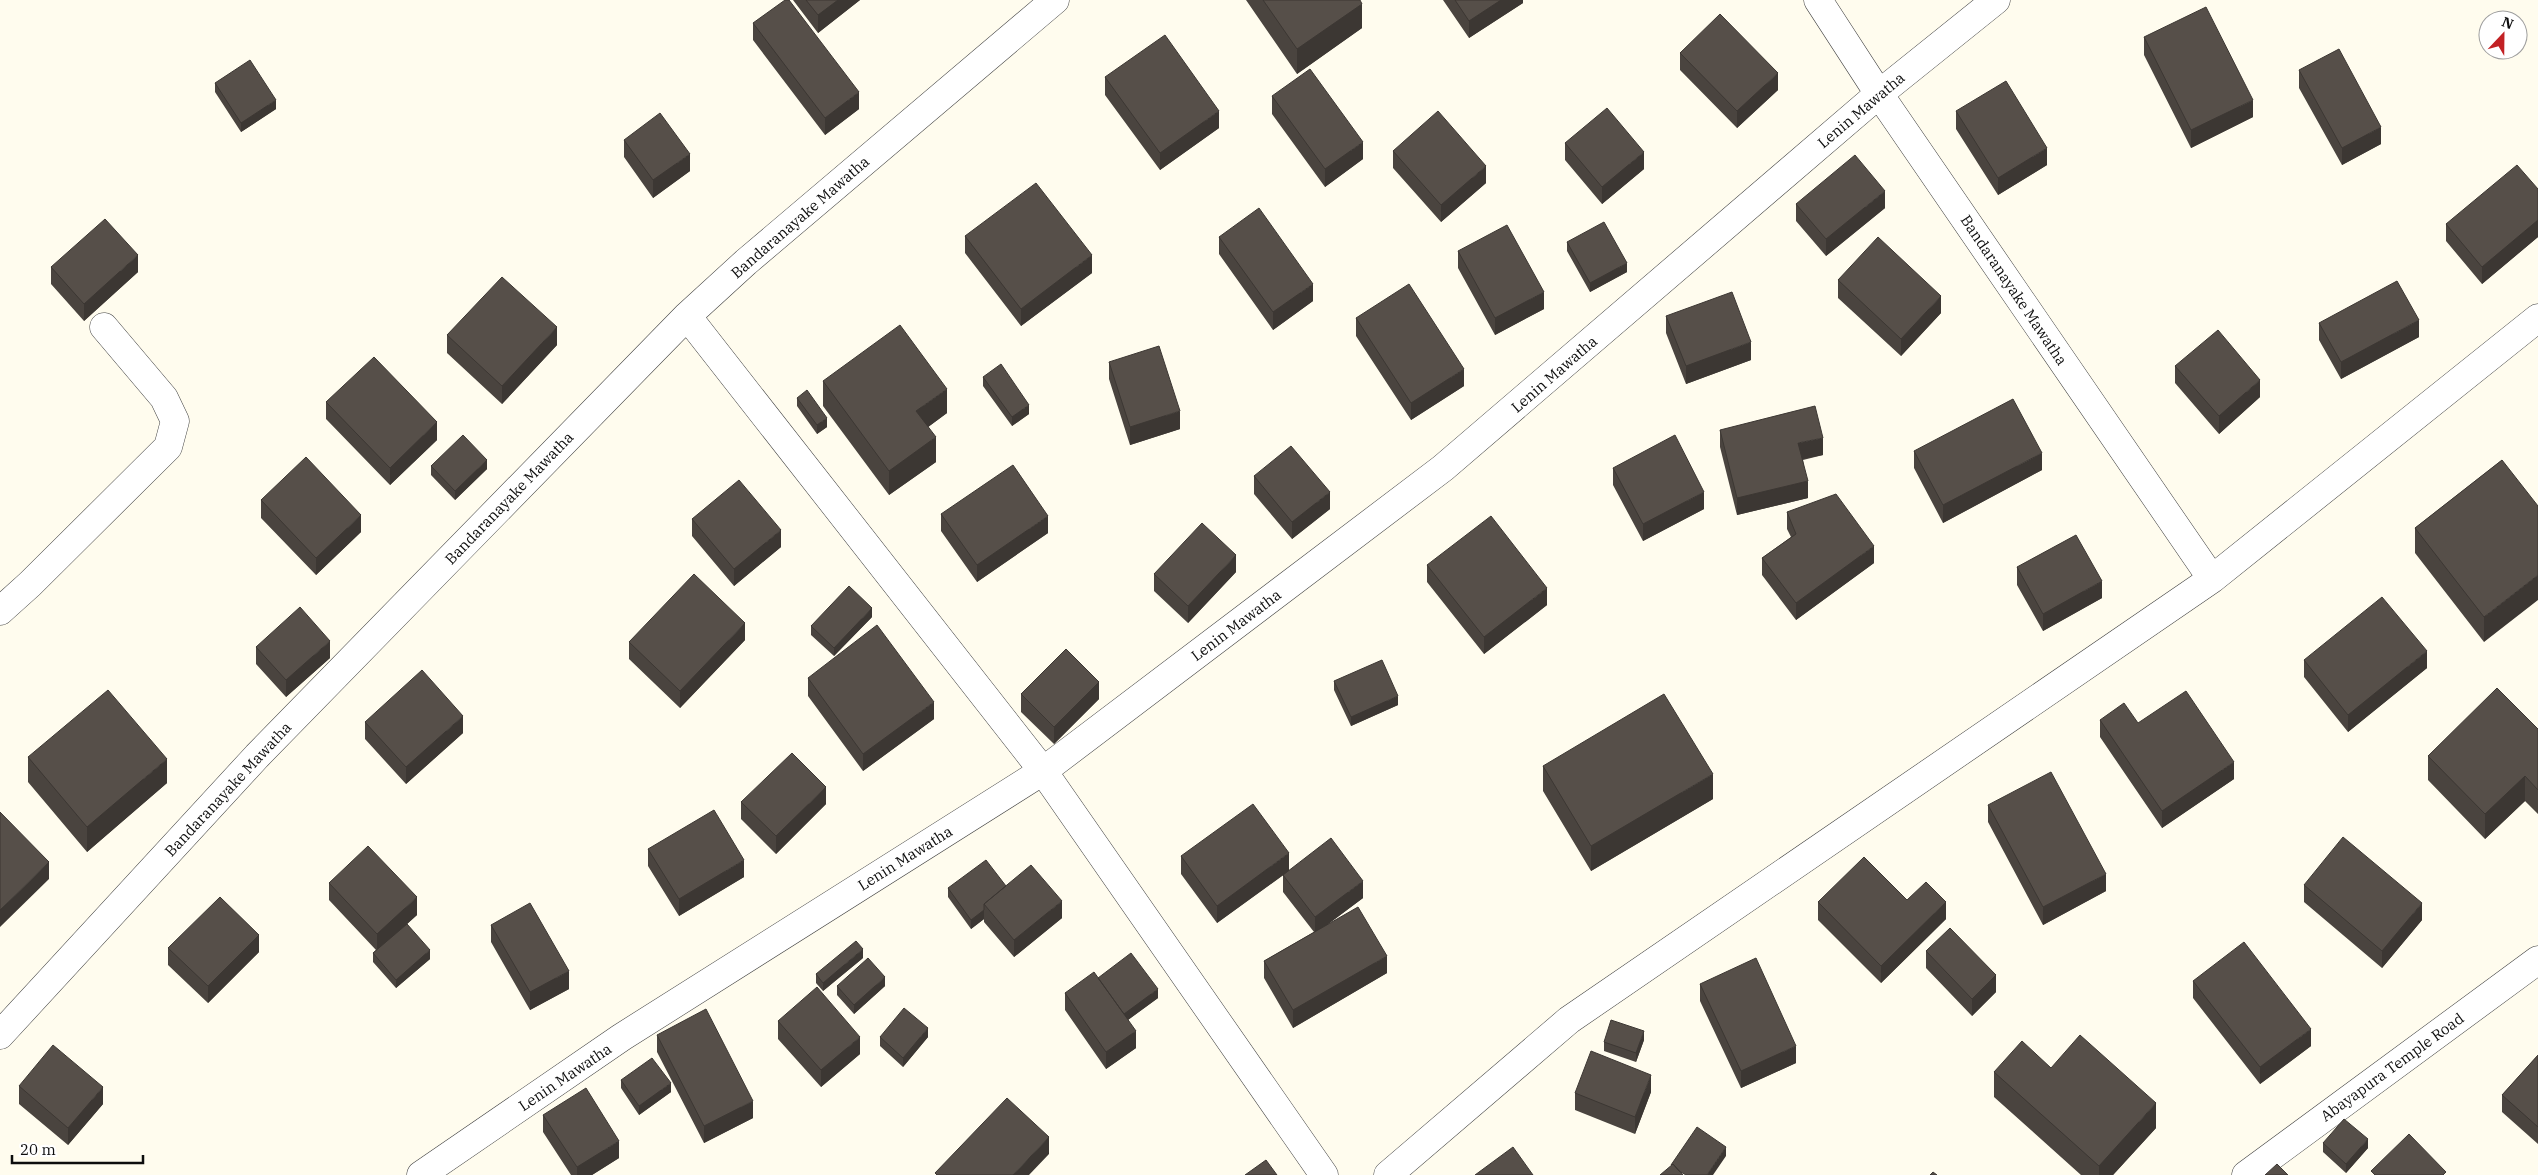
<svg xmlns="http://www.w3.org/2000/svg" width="2538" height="1175" viewBox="0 0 2538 1175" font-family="'IBM Plex Serif',serif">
  <rect width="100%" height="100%" fill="#fffcee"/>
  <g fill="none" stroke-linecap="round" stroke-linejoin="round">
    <defs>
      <path id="minor" d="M1818,0L1879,94L2212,579
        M687,316L1043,771L1324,1175
        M0,611L30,584L168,447L175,421L164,398L104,327
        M0,1035L257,756L687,316L746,262L1055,0
        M421,1175L622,1037L1043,771L1443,468L1879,94L1996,0
        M1388,1175L1569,1020L2212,579L2538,318
        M2246,1175L2538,960"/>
    </defs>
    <!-- minor casing -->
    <use href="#minor" stroke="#404040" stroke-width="29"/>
    <!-- minor -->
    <use href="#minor" stroke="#fff" stroke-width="28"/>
  </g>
  <!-- wall -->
  <path fill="#4a443f" d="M793,0H860L818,33Z
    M1246,0H1360L1362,28L1297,74Z
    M1443,0H1523V3L1469,38Z
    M753,23L859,109L825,135L753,40Z
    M2144,37L2253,117L2191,148L2144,55Z
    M1680,53L1778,90L1737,128L1680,70Z
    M2299,70L2381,144L2342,165L2299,88Z
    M1105,77L1219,128L1160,170L1105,95Z
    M215,83L276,109L241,132L215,92Z
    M1272,96L1363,159L1325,187L1272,114Z
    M1956,111L2047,165L1998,195L1956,129Z
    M624,140L690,171L653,198L624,157Z
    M1565,143L1644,169L1602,204L1565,160Z
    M1393,151L1486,183L1441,222L1393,168Z
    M2538,189V237L2482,284L2446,241V224Z
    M1796,204L1885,208L1826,256L1796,221Z
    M965,236L1092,273L1021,326L965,253Z
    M1219,237L1313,301L1273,330L1219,254Z
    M1567,242L1627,272L1590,292L1567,251Z
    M1458,251L1544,309L1495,335L1458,268Z
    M51,267L138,272L84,321L51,284Z
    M1838,280L1941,313L1901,356L1838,298Z
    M1666,316L1751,360L1686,384L1666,333Z
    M1356,318L1464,386L1411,420L1356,336Z
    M2319,323L2419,337L2341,379L2319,340Z
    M447,335L557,345L502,404L447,353Z
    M1109,362L1180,429L1130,445L1109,379Z
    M2175,366L2260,397L2219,434L2175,383Z
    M983,377L1029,414L1012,426L983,386Z
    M823,381L947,413L928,427L936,462L889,495L823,406Z
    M797,398L827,427L817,434L797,406Z
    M326,402L437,440L390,485L326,419Z
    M1720,430L1823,455L1803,460L1808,498L1737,515L1720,447Z
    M1914,451L2042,470L1943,523L1914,468Z
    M2502,460L2484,642L2415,553V528Z
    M431,466L487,469L455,500L431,475Z
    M1613,468L1704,509L1643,541L1613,485Z
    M1254,476L1330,509L1292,539L1254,494Z
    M261,500L361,532L316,575L261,518Z
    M1787,512L1874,563L1796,620L1762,575V558L1791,537L1787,529Z
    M941,514L1048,533L977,582L941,531Z
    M692,519L781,547L734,586L692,536Z
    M1427,565L1547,605L1484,654L1427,582Z
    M2017,567L2102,598L2043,631L2017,585Z
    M1236,572L1188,623L1154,591V574Z
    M872,617L834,656L811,635V626Z
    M745,640L680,708L629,659V642Z
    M256,647L330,658L286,697L256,664Z
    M2304,660L2427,668L2348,732L2304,677Z
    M808,678L934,719L863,771L808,696Z
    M1334,681L1398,705L1351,726L1334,690Z
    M1021,694L1099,699L1054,744L1021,712Z
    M2100,720L2138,723L2234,779L2162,828L2100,737Z
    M365,722L463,733L406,784L365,739Z
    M2538,729V814L2525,801L2485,839L2428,780V756Z
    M28,757L167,783L87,852L28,782Z
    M1543,766L1713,799L1591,871L1543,791Z
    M741,802L826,804L776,854L741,819Z
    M1988,805L2106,891L2043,925L1988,822Z
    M648,849L744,877L679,916L648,866Z
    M1181,856L1289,870L1363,898L1328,924L1387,973L1293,1028L1264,978V961L1314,932L1283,892V875L1217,923L1181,874Z
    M329,883L417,915L407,924L430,959L396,988L373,962V953L376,950L329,900Z
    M2304,885L2422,920L2382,968L2304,902Z
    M1006,886L1062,918L1014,957L984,922V919L971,929L948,897V888Z
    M1907,900L1946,919L1881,983L1818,920V902Z
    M491,925L569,989L530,1010L491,942Z
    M168,948L259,952L208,1003L168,965Z
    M1926,951L1996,992L1972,1016L1926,968Z
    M863,958L823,991L816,983V974Z
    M1098,978L1158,998L1128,1020L1136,1048L1106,1069L1065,1010V993Z
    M2193,981L2311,1046L2260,1084L2193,998Z
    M1700,984L1796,1063L1741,1088L1700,1001Z
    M837,986H885L854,1014L837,995Z
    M778,1021L860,1054L821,1087L778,1039Z
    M657,1035L753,1118L704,1143L657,1052Z
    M880,1037H928L903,1067L880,1046Z
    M1644,1040L1636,1062L1604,1051V1042Z
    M2538,1055V1144L2502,1112V1095Z
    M1994,1072L2156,1128L2113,1175H2081L1994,1097Z
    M621,1080L671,1092L639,1115L621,1088Z
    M19,1086L103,1104L68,1145L19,1104Z
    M1651,1092L1635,1134L1575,1110V1093Z
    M543,1115L619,1158L592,1175H571L543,1132Z
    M2323,1143L2368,1148L2346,1173L2323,1152Z"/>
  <!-- shaded-wall -->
  <path fill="#3c3733" d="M838,0H860L818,33V15Z
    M1501,0H1523V3L1469,38V21Z
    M1362,4V28L1297,74V49Z
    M1778,73V90L1737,128V111Z
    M859,92V109L825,135V118Z
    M276,100V109L241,132V123Z
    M2253,100V117L2191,148V130Z
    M1219,111V128L1160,170V153Z
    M2381,127V144L2342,165V148Z
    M1363,142V159L1325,187V169Z
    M2047,148V165L1998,195V178Z
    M1644,152V169L1602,204V187Z
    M690,154V171L653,198V180Z
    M1486,166V183L1441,222V205Z
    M1885,191V208L1826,256V239Z
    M2538,220V237L2482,284V267Z
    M138,255V272L84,321V304Z
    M1092,255V273L1021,326V309Z
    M1627,263V272L1590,292V283Z
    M1313,284V301L1273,330V312Z
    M1544,292V309L1495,335V318Z
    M1941,296V313L1901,356V339Z
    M2419,320V337L2341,379V362Z
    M557,327V345L502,404V386Z
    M1751,342V360L1686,384V366Z
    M1464,369V386L1411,420V403Z
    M2260,380V397L2219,434V416Z
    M947,389V413L916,436V411Z
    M1029,405V414L1012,426V417Z
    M1180,411V429L1130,445V427Z
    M827,418V427L817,434V425Z
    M437,422V440L390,485V468Z
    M936,437V462L889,495V471Z
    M1823,438V455L1798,460V443Z
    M2042,453V470L1943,523V505Z
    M487,460V469L455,500V491Z
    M1808,481V498L1737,515V498Z
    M1330,492V509L1292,539V522Z
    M1704,492V509L1643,541V524Z
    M361,515V532L316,575V558Z
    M1048,516V533L977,582V565Z
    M781,530V547L734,586V569Z
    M1874,546V563L1796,620V603Z
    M1236,555V572L1188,623V606Z
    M2538,575V600L2484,642V617Z
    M2102,581V598L2043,631V614Z
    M1547,588V605L1484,654V637Z
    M872,608V617L834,656V648Z
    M745,623V640L680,708V691Z
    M330,641V658L286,697V680Z
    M2427,651V668L2348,732V715Z
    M1099,682V699L1054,744V727Z
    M1398,696V705L1351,726V717Z
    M934,702V719L863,771V754Z
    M463,716V733L406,784V767Z
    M167,759V783L87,852V827Z
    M2234,762V779L2162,828V811Z
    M1713,774V799L1591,871V846Z
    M2525,776V801L2485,839V814Z
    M826,787V804L776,854V836Z
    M1289,853V871L1217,923V906Z
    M744,860V877L679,916V899Z
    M49,862V879L0,927V910Z
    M2106,874V891L2043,925V907Z
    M1363,881V898L1315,934V917Z
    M417,897V915L377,951V934Z
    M1062,901V918L1014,957V940Z
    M1946,902V919L1881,983V966Z
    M2422,903V920L2382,968V951Z
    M984,910V919L971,929V920Z
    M259,935V952L208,1003V986Z
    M863,949V958L823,991V983Z
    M430,950V959L396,988V980Z
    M1387,956V973L1293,1028V1010Z
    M569,971V989L530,1010V992Z
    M1996,975V992L1972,1016V999Z
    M885,977V986L854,1014V1005Z
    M1158,989V998L1121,1025V1016Z
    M928,1028V1037L903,1067V1058Z
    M2311,1029V1046L2260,1084V1067Z
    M1136,1031V1048L1106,1069V1052Z
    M1644,1031V1040L1636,1062V1053Z
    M860,1037V1054L821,1087V1070Z
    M1796,1046V1063L1741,1088V1071Z
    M1651,1075V1092L1635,1134V1117Z
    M671,1083V1092L639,1115V1106Z
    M103,1087V1104L68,1145V1128Z
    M753,1101V1118L704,1143V1126Z
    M2156,1103V1128L2113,1175H2099V1166Z
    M1049,1137V1154L1029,1175H1013Z
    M2368,1139V1148L2346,1173V1164Z
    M619,1141V1158L592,1175H577V1167Z
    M1726,1147V1156L1713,1175H1707Z"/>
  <!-- building -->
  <path fill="#564f49" stroke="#3c3733" d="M785,0H789L859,92L825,118L753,23Z
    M806,0H838L818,15Z
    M1263,0H1360L1362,4L1297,49Z
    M1455,0H1501L1469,21Z
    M2206,7L2253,100L2191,130L2144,37Z
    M1720,14L1778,73L1737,111L1680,53Z
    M1165,35L1219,111L1160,153L1105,77Z
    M2339,49L2381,127L2342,148L2299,70Z
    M250,60L276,100L241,123L215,83Z
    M1310,69L1363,142L1325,169L1272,96Z
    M2006,81L2047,148L1998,178L1956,111Z
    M1607,108L1644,152L1602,187L1565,143Z
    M1438,111L1486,166L1441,205L1393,151Z
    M660,113L690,154L653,180L624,140Z
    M1855,155L1885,191L1826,239L1796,204Z
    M2517,165L2538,189V220L2482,267L2446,224Z
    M1036,183L1092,255L1021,309L965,236Z
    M1259,208L1313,284L1273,312L1219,237Z
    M105,219L138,255L84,304L51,267Z
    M1604,222L1627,263L1590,283L1567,242Z
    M1507,225L1544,292L1495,318L1458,251Z
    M1878,237L1941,296L1901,339L1838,280Z
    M502,277L557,327L502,386L447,335Z
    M2397,281L2419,320L2341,362L2319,323Z
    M1409,284L1464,369L1411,403L1356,318Z
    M1732,292L1751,342L1686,366L1666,316Z
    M900,325L947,389L916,411L936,437L889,471L823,381Z
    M2218,330L2260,380L2219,416L2175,366Z
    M1159,346L1180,411L1130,427L1109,362Z
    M374,357L437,422L390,468L326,402Z
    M1001,364L1029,405L1012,417L983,377Z
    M807,390L827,418L817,425L797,398Z
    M2013,399L2042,453L1943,505L1914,451Z
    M1815,406L1823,438L1798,443L1808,481L1737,498L1720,430Z
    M463,435L487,460L455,491L431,466Z
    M1675,435L1704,492L1643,524L1613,468Z
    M1291,446L1330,492L1292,522L1254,476Z
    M306,457L361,515L316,558L261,500Z
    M2502,460L2538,506V575L2484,617L2415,528Z
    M1013,465L1048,516L977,565L941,514Z
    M739,480L781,530L734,569L692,519Z
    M1836,494L1874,546L1796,603L1762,558L1796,534L1787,512Z
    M1491,516L1547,588L1484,637L1427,565Z
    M1202,523L1236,555L1188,606L1154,574Z
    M2076,535L2102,581L2043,614L2017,567Z
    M694,574L745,623L680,691L629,642Z
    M849,586L872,608L834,648L811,626Z
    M2382,597L2427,651L2348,715L2304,660Z
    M300,607L330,641L286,680L256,647Z
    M877,625L934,702L863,754L808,678Z
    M1066,649L1099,682L1054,727L1021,694Z
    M1382,660L1398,696L1351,717L1334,681Z
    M422,670L463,716L406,767L365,722Z
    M2497,688L2538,729V790L2525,776L2485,814L2428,756Z
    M108,690L167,759L87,827L28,757Z
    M2186,691L2234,762L2162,811L2100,720L2124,703L2138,723Z
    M1664,694L1713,774L1591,846L1543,766Z
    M792,753L826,787L776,836L741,802Z
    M2051,772L2106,874L2043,907L1988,805Z
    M1253,804L1289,853L1217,906L1181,856Z
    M714,810L744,860L679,899L648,849Z
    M0,812L49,862L0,910Z
    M2343,837L2422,903L2382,951L2304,885Z
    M1331,838L1363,881L1315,917L1283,875Z
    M368,846L417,897L377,934L329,883Z
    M1864,857L1907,900L1926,882L1946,902L1881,966L1818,902Z
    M986,860L1006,886L984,904V910L971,920L948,888Z
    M1031,865L1062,901L1014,940L984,904Z
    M220,897L259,935L208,986L168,948Z
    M530,903L569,971L530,992L491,925Z
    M1358,907L1387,956L1293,1010L1264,961Z
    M407,924L430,950L396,980L373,953Z
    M1950,928L1996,975L1972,999L1926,951Z
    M856,941L863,949L823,983L816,974Z
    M2244,942L2311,1029L2260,1067L2193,981Z
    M1131,953L1158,989L1124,1014L1098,978Z
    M868,958L885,977L854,1005L837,986Z
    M1756,958L1796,1046L1741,1071L1700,984Z
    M1094,972L1136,1031L1106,1052L1065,993Z
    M817,987L860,1037L821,1070L778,1021Z
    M904,1008L928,1028L903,1058L880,1037Z
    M706,1009L753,1101L704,1126L657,1035Z
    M1611,1020L1644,1031L1636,1053L1604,1042Z
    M2080,1035L2156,1103L2099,1166L1994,1072L2022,1041L2051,1068Z
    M53,1045L103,1087L68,1128L19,1086Z
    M1591,1051L1651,1075L1635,1117L1575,1093Z
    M2538,1055V1127L2502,1095Z
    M652,1058L671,1083L639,1106L621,1080Z
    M586,1088L619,1141L577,1167L543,1115Z
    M1007,1098L1049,1137L1013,1175H937L935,1173Z
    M2344,1119L2368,1139L2346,1164L2323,1143Z
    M1697,1127L1726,1147L1707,1175H1686L1679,1171L1673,1164L1672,1165H1671Z
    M2409,1134L2446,1172L2443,1175H2375L2371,1171Z
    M1513,1147L1533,1175H1475Z
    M1266,1160L1277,1175H1245Z
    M1673,1164L1683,1175H1660Z
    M2277,1164L2288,1175H2265Z
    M1933,1172L1937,1175H1930Z"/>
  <g text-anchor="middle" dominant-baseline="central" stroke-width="5" stroke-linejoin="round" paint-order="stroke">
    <!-- street labels -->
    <g font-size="15" fill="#0d0d0d" stroke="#fff">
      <text transform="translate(1861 110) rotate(-40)">Lenin Mawatha</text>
      <text transform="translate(800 217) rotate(-41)">Bandaranayake Mawatha</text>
      <text transform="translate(2014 290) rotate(56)">Bandaranayake Mawatha</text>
      <text transform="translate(1554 374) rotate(-41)">Lenin Mawatha</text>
      <text transform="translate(509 498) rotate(-46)">Bandaranayake Mawatha</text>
      <text transform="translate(1236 625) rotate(-37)">Lenin Mawatha</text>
      <text transform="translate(228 789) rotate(-47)">Bandaranayake Mawatha</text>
      <text transform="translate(905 858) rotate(-32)">Lenin Mawatha</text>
      <text transform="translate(2392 1067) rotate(-36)">Abayapura Temple Road</text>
      <text transform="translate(565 1077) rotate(-34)">Lenin Mawatha</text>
    </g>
  </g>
  <!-- north arrow -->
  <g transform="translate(2503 35) rotate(22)"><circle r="24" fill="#ffffff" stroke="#9e9e9e"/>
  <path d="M0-4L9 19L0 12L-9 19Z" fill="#c22124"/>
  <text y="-8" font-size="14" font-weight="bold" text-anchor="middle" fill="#0d0d0d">N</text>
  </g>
  <!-- scale -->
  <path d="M12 1155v8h131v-8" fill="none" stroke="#0d0d0d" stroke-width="2.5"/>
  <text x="20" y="1155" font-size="15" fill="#0d0d0d" stroke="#ffffff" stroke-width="4" paint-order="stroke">20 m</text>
</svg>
